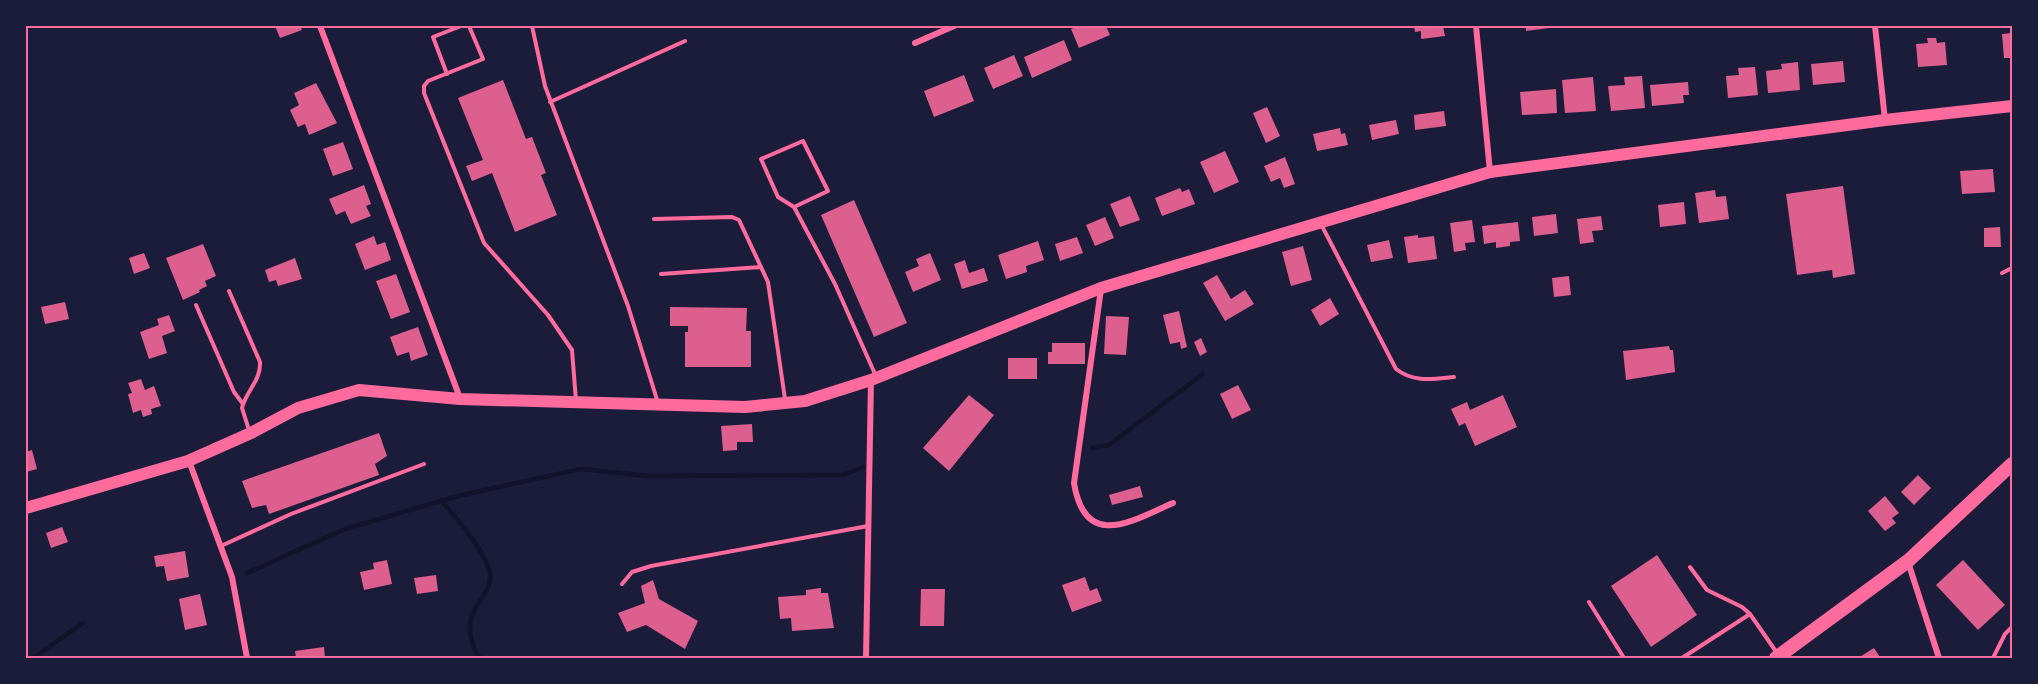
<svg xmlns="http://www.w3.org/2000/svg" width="2038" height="684" viewBox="0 0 2038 684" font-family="'PT Sans Narrow',sans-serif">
  <rect width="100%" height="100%" fill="#1b1b3a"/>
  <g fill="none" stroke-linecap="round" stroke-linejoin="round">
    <!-- stream -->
    <path stroke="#12122b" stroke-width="4.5" d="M1092,448L1109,445L1203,374
      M441,500C458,521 480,544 489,569C495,587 478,601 472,615C467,627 472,649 480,658
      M247,573L345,529L458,496L581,469L648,476L843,475L863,467
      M33,658L83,623"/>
  </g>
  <!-- building -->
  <path fill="#dd5f8e" d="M275,26H300L302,30L280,38Z
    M1079,26H1106L1110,35L1079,48L1071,29Z
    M1414,26H1443L1445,36L1421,39V31L1415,32Z
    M1526,26H1557V27L1526,31Z
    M2012,33V58H2004L2002,34Z
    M1927,38H1936L1937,43L1945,42L1947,65L1918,67L1916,44L1928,43Z
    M1064,40L1072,60L1032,78L1024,57Z
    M1014,55L1023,76L993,89L984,68Z
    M1843,61L1845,82L1813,85L1811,64Z
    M1798,62L1800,90L1768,93L1766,71L1782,69L1781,64Z
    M1755,67L1758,95L1728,98L1726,76L1739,75L1738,68Z
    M964,75L974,101L934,117L924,91Z
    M1642,76L1645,108L1611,111L1608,86L1625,85L1624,77Z
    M1593,77L1596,111L1565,113L1562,80Z
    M503,80L526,139L532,137L546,173L541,175L557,215L515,232L492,173L472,181L466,166L483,160L458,98Z
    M1688,82L1689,95H1683L1684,103L1652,106L1650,85Z
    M316,83L337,123L309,135L305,124L298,127L290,110L299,105L294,93Z
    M1556,89L1557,113L1522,115L1520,92Z
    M1267,107L1280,136L1266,143L1253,113Z
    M1444,111L1446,126L1415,130L1414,115Z
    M1396,120L1399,134L1372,140L1369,125Z
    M1340,128L1341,134L1345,133L1348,145L1317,151L1313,134Z
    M343,142L353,169L333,176L323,149Z
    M1225,151L1239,182L1214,193L1200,162Z
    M1285,157L1295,184L1284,188L1280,178L1271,182L1264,166Z
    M1993,169L1995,192L1962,194L1960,171Z
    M364,185L371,204L366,206L371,216L351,224L345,211L336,215L329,199Z
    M1843,186L1855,274L1833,278L1832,270L1797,275L1786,194Z
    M1180,188L1182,192L1189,189L1195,204L1162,216L1155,198Z
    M1715,190L1716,197L1726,196L1729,219L1699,223L1695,193Z
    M1130,196L1140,220L1120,227L1110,204Z
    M854,200L907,323L874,337L821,215Z
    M1684,202L1686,224L1660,227L1658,205Z
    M1556,214L1558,233L1534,236L1532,217Z
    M1601,216L1603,230L1592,231L1594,242L1580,244L1577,219Z
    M1105,217L1114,238L1095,246L1086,225Z
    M1472,220L1475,242L1465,243L1466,250L1454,252L1450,223Z
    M1518,222L1520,241L1510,242V246L1496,248V242L1484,244L1482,226Z
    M2000,227L2001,247H1984V228Z
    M1418,235V238L1434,236L1437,259L1408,263L1404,237Z
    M374,236L377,245L385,242L391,260L365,270L355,244Z
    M1077,237L1083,253L1060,261L1055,244Z
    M1389,240L1393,258L1371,262L1367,245Z
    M1038,241L1044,260L1026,266L1027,272L1006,279L998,255Z
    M203,244L216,276L205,281L207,286L199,290L200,292L183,300L166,258Z
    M1303,246L1312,280L1291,286L1282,252Z
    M144,253L150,268L134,274L129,258Z
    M930,253L941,280L913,292L905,272L919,266L916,259Z
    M295,258L302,279L278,286L276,280L269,282L265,270Z
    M965,260L969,273L984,268L988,281L962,289L954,264Z
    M396,274L410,312L391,319L376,281Z
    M1217,275L1231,299L1245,290L1254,304L1225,321L1203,283Z
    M1569,276L1571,295L1554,297L1552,278Z
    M1330,298L1339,314L1320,326L1311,310Z
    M65,302L69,319L45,324L41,307Z
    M670,307L747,308L746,331H751V367H685V332H688V326H670Z
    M1179,311L1187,347L1181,349L1180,342L1170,344L1163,315Z
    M169,315L175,331L162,336L167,353L149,359L140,332L159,325L157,319Z
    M1106,316L1129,317L1126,355L1104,354Z
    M418,327L428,355L411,361L409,352L397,356L390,337Z
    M1201,338L1207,352L1200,356L1194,342Z
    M1052,343H1085V364H1048V352H1052Z
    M1669,346L1670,350H1673L1675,372L1626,380L1623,351Z
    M1008,358H1037V379H1008Z
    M141,379L145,390L154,386L161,406L151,409L152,414L143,417L141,410L133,413L128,394L132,393L128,383Z
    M1238,385L1251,410L1232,419L1220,394Z
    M969,395L994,415L949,471L923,448Z
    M1503,395L1517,427L1475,446L1465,423L1459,426L1451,409L1467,402L1470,410Z
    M752,424L753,442H737V450L723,451L721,426Z
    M379,433L387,456L375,464L379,475L269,514L266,505L252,508L242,481Z
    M32,450L37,469L26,472V452Z
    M1918,475L1931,488L1914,505L1901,492Z
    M1140,486L1143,497L1112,505L1109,495Z
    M1885,496L1899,513L1892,518L1896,523L1885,531L1868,511Z
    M62,527L68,542L51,548L46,533Z
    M185,551L189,577L167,581L164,566L156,567L154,556Z
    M1657,555L1697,615L1651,647L1611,586Z
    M387,560L392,584L364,590L360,572L374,569L373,563Z
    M1963,560L2005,605L1978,630L1936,585Z
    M436,575L438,591L417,594L414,578Z
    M1085,577L1090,591L1097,588L1102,601L1072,612L1062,585Z
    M653,580L659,599L698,621L685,649L646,625L627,632L618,613L645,603L641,586Z
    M821,588V593H828L834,628L792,631L791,618L780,619L778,597L806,595V590Z
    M921,589H945L944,626H920Z
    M200,594L207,625L185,630L179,599Z
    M324,647L325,658H296L295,651Z
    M1874,648L1880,657L1878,658H1858Z"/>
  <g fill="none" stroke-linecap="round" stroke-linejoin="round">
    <!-- service -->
    <path stroke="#ff6b9d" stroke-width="4" d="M469,26L483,59L428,81L424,86V93L484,243L548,315L572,350L576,401
      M532,26L545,86L628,306L658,403
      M447,74L433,37L461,26
      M550,102L685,41
      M794,207L828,191L803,141L761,159L778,197L794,207L835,284L875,374
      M654,219L732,217L739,220L768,282L785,399
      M1322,226L1396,369C1414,383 1433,379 1454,377
      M2002,273L2012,268
      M661,274L761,267
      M229,291L260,362C261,381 246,391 242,408L249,430
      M196,305L234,392L243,404
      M221,546L291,514L424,464
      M1690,567L1707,590L1742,607L1750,614L1777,653
      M622,584L632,572L651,566L868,526
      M1589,602L1624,658
      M1682,658L1750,614
      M1993,658L2005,634L2012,627"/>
    <!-- minor -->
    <path stroke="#ff6b9d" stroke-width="6" d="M320,26L460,398
      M1476,26L1490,172
      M1875,26L1885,120
      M915,43L954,26
      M1101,289L1074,483C1085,551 1132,521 1173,503
      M189,461L232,577L247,658
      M1908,562L1939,658
      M866,658L871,380"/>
    <!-- secondary -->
    <path stroke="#ff6b9d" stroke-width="12" d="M26,508L188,461L251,433L298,408L359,390L460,399L745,407L805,401L871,380L1101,288L1490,172L1885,120L2012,106"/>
    <!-- primary -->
    <path stroke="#ff6b9d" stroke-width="14" d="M1776,658L1908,561L2012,464"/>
  </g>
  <!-- border -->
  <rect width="2038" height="684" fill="none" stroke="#1b1b3a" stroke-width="54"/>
  <rect x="27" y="27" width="1984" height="630" fill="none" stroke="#ff6b9d" stroke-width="2"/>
</svg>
